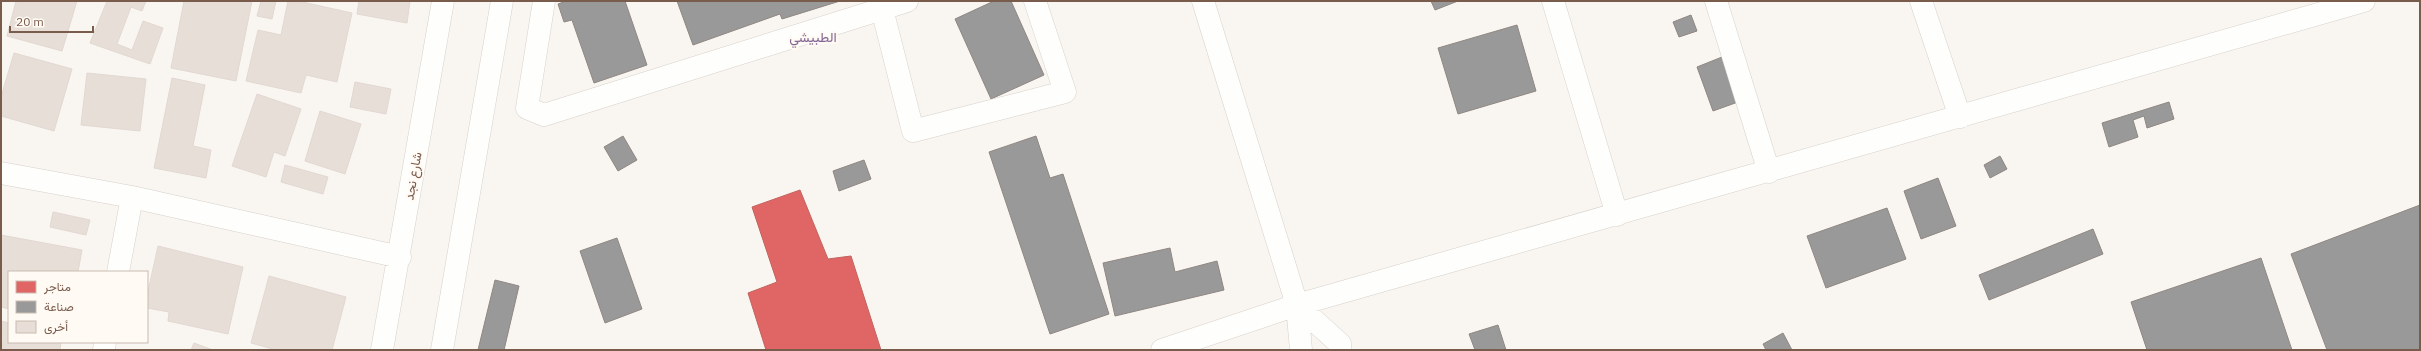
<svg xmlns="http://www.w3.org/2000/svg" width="2421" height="351" viewBox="0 0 2421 351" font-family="'IBM Plex Sans',Vazirmatn,sans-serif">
  <rect width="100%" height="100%" fill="#f9f5f0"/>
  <!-- shops -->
  <path fill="#e06666" stroke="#c1635e" d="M800,190L828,259L851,256L881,350H766L748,293L777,282L752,207Z"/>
  <!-- industry -->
  <path fill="#999" stroke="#908782" d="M566,1H625L647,65L594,83L572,20L564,22L558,4Z
    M677,1H840L782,19L780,14L693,45Z
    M994,1H1011L1044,75L991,99L955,19Z
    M1431,1H1458L1435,10Z
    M1691,15L1697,31L1679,37L1673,22Z
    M1517,25L1536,91L1458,114L1438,48Z
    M1722,57L1738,102L1713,111L1697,67Z
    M2169,102L2174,119L2147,128L2144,116L2133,120L2138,137L2109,147L2102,123Z
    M623,136L637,160L618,171L604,147Z
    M1036,136L1050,178L1063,174L1109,314L1050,334L989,152Z
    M2000,156L2007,169L1990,178L1984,165Z
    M864,160L871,179L839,191L833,171Z
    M1938,178L1956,226L1921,239L1904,191Z
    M2420,205V350H2327L2291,254Z
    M1887,208L1906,259L1826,288L1807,236Z
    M2093,229L2103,254L1989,300L1979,275Z
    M617,238L642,309L605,323L580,251Z
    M1170,248L1175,272L1217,261L1224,290L1115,316L1103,263Z
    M2261,258L2292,350H2147L2131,302Z
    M495,280L519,286L504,350H478Z
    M1498,325L1506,350H1475L1469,334Z
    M1783,333L1792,350H1766L1763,344Z"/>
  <!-- building -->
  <path fill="#e6ded7" stroke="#e2d8d2" d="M16,1H77L62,51L7,36Z
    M107,1H146L142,11L131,7L117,44L132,50L143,21L163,28L150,64L90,43Z
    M184,1H252L236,81L171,68Z
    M261,1H276L272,19L257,16Z
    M288,1H298L352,13L337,82L306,75L301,93L246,81L258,30L281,35Z
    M359,1H410L407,23L357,14Z
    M14,53L72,69L54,131L1,116V97Z
    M87,73L146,79L140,131L81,125Z
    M172,78L205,85L193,146L211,150L206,178L154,168Z
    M355,82L391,89L386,114L350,107Z
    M257,94L301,109L285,156L274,152L266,177L232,166Z
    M320,111L361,124L345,174L305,161Z
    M285,165L328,177L323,194L281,182Z
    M53,212L90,220L86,235L50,227Z
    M1,235L82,250L78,272H9V309L1,307Z
    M158,246L243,267L228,334L168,321L169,312L147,308V296Z
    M269,276L346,297L332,350H276L251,343Z
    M1,321L9,323V342H61L60,350H1Z
    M194,343L213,350H191Z"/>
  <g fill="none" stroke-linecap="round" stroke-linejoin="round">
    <defs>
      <path id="minor" d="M544,1L527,108L544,115L882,9L913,131L1065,92L1035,1
        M1203,1L1297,305L1301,350
        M1553,1L1617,215
        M1716,1L1769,172
        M1921,1L1960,117
        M882,9L907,1
        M1,173L132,197L400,257
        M118,272L132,197
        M1297,305L1340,344V350
        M104,350L105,342
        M382,350L443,1
        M442,350L502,1
        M1162,350L1297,305L2364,1"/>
    </defs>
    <!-- minor casing -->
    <use href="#minor" stroke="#d7d1cb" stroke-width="23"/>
    <!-- minor -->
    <use href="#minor" stroke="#fefefd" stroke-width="22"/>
  </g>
  <g text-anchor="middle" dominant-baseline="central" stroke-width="4" stroke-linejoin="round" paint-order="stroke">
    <!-- street labels -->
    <g font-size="13" fill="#7a5c4d" stroke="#fffaf3">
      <text transform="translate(413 176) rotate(-80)">شارع نجد</text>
    </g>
    <!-- neighbourhood labels -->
    <g font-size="14" fill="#846695" stroke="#fffaf3">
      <text x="813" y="37">الطبيشي</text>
    </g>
  </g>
  <!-- border -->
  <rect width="2421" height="351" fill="none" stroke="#7a5c4d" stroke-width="4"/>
  <!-- legend -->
  <rect x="8" y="271" width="140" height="72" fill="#fffaf3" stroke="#cabbb1"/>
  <rect x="16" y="281" width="20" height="12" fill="#e06666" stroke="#cabbb1"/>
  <text x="44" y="291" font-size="12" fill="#7a5c4d">متاجر</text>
  <rect x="16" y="301" width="20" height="12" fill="#999999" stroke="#cabbb1"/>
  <text x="44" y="311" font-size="12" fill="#7a5c4d">صناعة</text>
  <rect x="16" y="321" width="20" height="12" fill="#e6ded7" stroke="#cabbb1"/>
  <text x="44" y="331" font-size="12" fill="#7a5c4d">أخرى</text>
  <!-- scale -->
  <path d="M10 26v6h83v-6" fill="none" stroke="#7a5c4d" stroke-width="2"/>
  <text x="16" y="26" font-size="12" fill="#7a5c4d" stroke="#fffaf3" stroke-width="3" paint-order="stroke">20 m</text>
</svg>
